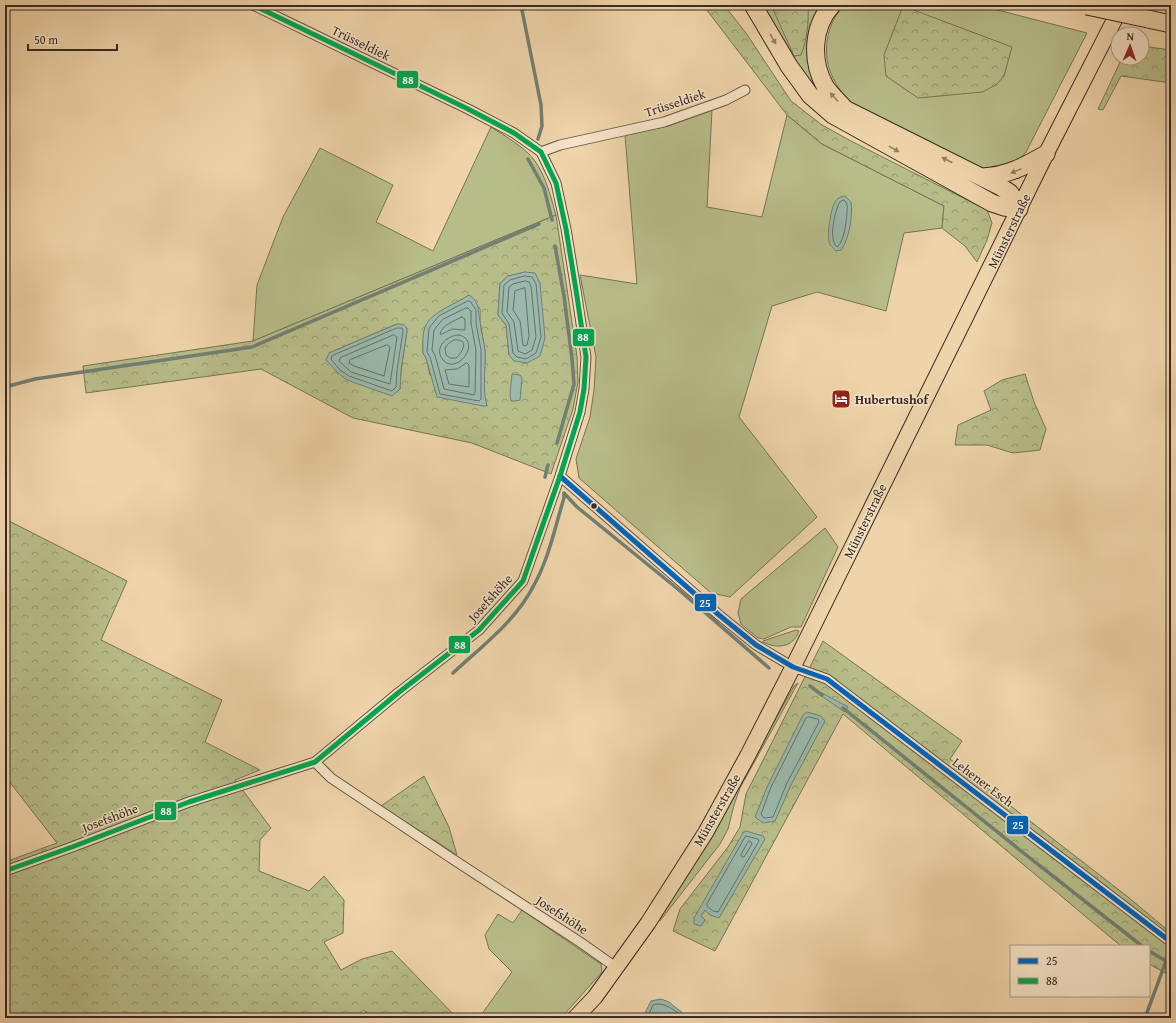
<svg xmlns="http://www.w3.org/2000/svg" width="1176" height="1023" viewBox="0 0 1176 1023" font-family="'Gentium Book Plus',serif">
  <defs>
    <pattern id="forest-crowns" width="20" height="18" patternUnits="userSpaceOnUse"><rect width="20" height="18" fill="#b7bd89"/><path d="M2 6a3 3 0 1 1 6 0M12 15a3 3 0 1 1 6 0" fill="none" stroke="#969a70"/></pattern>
  </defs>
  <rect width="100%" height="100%" fill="#efd4a9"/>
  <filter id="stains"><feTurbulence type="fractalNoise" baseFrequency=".005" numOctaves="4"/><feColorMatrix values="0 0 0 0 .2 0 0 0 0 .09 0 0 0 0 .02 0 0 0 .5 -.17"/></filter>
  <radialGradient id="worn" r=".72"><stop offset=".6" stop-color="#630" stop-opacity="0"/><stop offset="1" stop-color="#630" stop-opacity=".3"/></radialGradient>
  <!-- green -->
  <path fill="#b7bd89" stroke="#777457" d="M761,5H821L811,26L808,42V57L812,79L822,96L808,85Z
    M845,5H978L1087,33L1026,152L1018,161L990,170L975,168L851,103C844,95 837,87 833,78C821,55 826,22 845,5Z
    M712,110L707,207L762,217L787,115L822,144L944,206L942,228L904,233L886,311L817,292L772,306L739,417L817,517L730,597L711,593L579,478L576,459L590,417L594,390L596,357L580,275L637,284L625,135L668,126Z
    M491,127C504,135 527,149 535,161C546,177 551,197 556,215L253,341L257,285L283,217L320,148L393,185L376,222L433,251Z
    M825,528L838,547L801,627H791L764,639L758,638L741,624L738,613L741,599Z
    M796,630L799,631C793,648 777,649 763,642V641Z
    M798,683L740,788L734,805L728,829L720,844L660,921L658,918L708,839L794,686Z
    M522,910L601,964L602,972L561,1018H479L512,972L489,949L485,935L498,914L513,923Z"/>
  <!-- forest -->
  <path fill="url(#forest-crowns)" stroke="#777457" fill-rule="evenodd" d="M703,5H724L746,33L791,101L822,125L851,141L987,210L992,223L987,240L977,262L965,246L942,228L944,206L822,144L787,115Z
    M771,5H808C809,22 807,40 801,55L794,56Z
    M903,6L1012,47L1004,76L996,85L982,92L918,98L886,76L884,55Z
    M1142,46L1171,50V83L1121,76L1103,110L1098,109L1122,58H1142Z
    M556,215L577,356L578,382L573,409L551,474L472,443L353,418L261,369L86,393L83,366L253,341ZM525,272L509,355L506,325L498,315L500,283L509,276ZM469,295L480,309V322L485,350L484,397L487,406L430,375L426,358L423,353C423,345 423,336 425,328C429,314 457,304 469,295ZM397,324L407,331L401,370L400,389L329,353Z
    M1025,374L1034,402L1046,429L1040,450L1013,453L987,445H955L958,425L991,410L984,391L1002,380Z
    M5,519L127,581L101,640L222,700L205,742L260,770L235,780L271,828L260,840L259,871L309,891L324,876L344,900L343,933L324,942L341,970L362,959L392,951L457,1018H370L364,1010L352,1018H5V862L57,843L5,776Z
    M823,641L962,741L950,759L1128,897L1171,933V976L1149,964V946H1121L843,714L715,951L673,931L680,909L728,847L740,827L746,794Z
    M424,776L449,827L457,855L381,806Z"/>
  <!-- water -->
  <path fill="#9ab8ab" stroke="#727f75" d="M845,196L851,202C853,215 849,240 841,250L836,251C833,248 829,245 829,241C827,233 831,208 835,202C837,198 841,197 845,196Z
    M525,272L535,273L540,283L545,338L540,356L527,363L514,361L509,355L506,325L498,315L500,283L508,276Z
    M469,295C480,302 478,311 480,322C481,332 484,341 485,350C486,369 482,388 487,406H483L437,397L426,358L423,353C423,345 422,332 426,325C433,311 456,304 469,295Z
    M397,324C403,324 406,324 407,331L401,370L400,389L392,396L347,380L338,373L326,360L329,353Z
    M512,374L520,375L522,378L520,400L515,401H511L510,394Z
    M819,692L822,693L848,707L845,712L820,695Z
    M807,712L821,716L825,721L791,785L775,821L763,823L755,817L768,785L803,715Z
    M746,831L763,836L765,839L719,918L710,915L705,910L701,916L705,920L701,926L694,924V918L743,833Z
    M661,999L669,1002L689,1018H645L644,1015L651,1001Z"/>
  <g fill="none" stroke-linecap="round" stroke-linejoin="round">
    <!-- shore -->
    <path stroke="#687168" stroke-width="1" d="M844,200L847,204C848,212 845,242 837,247C828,239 835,213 839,203Z
      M525,276L532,277L536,284L541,337L536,353L526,359L517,357L513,353L509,324L502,313L504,285L510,280Z
      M526,281L529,282L531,286L536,337L532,350L525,354L518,351L514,322L507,312L509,287L513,284Z
      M525,288L529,336L527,345L525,346L523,345L520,321L513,310L515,291Z
      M468,301H470L476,310V323L481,350V399L479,401L440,394L430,357L427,352L429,328L439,316Z
      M466,308H468L471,311V323L476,350L475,393L474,395L444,389L435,355L432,350L434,330L442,320Z
      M462,317L465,319V330L452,329L442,334H440C442,325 454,321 462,317Z
      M397,328H402L403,331L397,370L396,387L392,391L349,376L340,370L331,359L332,356Z
      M394,335L397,337L390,384L351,372L339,361L340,358Z
      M459,335C483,341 457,376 443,360C433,348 447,335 459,335Z
      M454,340C470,338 463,352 456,358H450L446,355L445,348L448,344Z
      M387,345L390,347L384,376L354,366L349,363L350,360Z
      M467,363L469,365V387L449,384L445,370L457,369Z
      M809,717L818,719L819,722L787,783L773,817L764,818L761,814L771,787L806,718Z
      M746,836L758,839L759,841L718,912L713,911L707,906V904Z
      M749,841L751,842L752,844L744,857H742L741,855Z
      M649,1018V1014L653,1005C665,1001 675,1011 684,1018"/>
    <!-- stream -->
    <path stroke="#727f75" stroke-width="3.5" d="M521,5L541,105L542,126L538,139
      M528,159L544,188L552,220
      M555,246L564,296L572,359L574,384L557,443
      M5,387L35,379L252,347L539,224
      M545,477L548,465
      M564,493L577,507L679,590L769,668
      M453,673C482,646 516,621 534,585C549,558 555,527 564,498V493
      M810,686L822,695
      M843,708L1021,851L1142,946
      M1149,951L1171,964
      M1145,1018L1166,961"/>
    <defs>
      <path id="minor" d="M541,152L560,145L664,122L726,100L745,90
        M560,476L719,615L756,645L793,667L827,679L1171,942
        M315,762L331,778L454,860L580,942L617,968
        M5,871L72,847L189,802L315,762L398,693L479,630L523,581L560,476L580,412L584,389L586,357L576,290L566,229L556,183L541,152L514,133L468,109L253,5"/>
      <path id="primary" d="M575,1018L595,997L648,923L706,832L748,755L793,667L1046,154L1122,5"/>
      <path id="motorway" d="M753,5L789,66L810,95L833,115L992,203L1004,207L1019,209
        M832,5C812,27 811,61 825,86C830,94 839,102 845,109L1001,187L1010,193L1019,209
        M1148,19L1171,24
        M982,177C1007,176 1025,166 1046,154"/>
    </defs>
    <!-- minor casing -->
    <use href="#minor" stroke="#655446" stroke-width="11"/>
    <!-- primary casing -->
    <use href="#primary" stroke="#372a25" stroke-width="17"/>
    <!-- motorway casing -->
    <use href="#motorway" stroke="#372a25" stroke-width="19"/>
    <!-- minor -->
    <use href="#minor" stroke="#f5e3c7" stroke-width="9"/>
    <!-- primary -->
    <use href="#primary" stroke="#efd4a9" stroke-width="15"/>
    <!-- motorway -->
    <use href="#motorway" stroke="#efd4a9" stroke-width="17"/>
    <defs>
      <path id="motorway-bridge" d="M1087,6L1148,19"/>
    </defs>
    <!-- motorway-bridge casing -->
    <use href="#motorway-bridge" stroke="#372a25" stroke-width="19" stroke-linecap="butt"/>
    <!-- motorway-bridge -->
    <use href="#motorway-bridge" stroke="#efd4a9" stroke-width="17"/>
    <defs>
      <path id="bus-1" d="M560,476L719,615L756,645L793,667L827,679L1171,942"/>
      <path id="bus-2" d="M5,871L72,847L189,802L315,762L398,693L479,630L523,581L560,476L580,412L584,389L586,357L576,290L566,229L556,183L541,152L514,133L468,109L253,5"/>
    </defs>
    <!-- bus-1 casing -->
    <use href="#bus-1" stroke="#f5e3c7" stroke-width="8"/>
    <!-- bus-2 casing -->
    <use href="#bus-2" stroke="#f5e3c7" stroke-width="8"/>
    <!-- bus-1 -->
    <use href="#bus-1" stroke="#0065bd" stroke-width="5"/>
    <!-- bus-2 -->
    <use href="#bus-2" stroke="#00a651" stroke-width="5"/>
  </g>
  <!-- one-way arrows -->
  <defs><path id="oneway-solid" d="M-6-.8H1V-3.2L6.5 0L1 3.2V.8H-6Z"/></defs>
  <g fill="#937f67">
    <use href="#oneway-solid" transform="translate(773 39) rotate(60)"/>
    <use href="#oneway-solid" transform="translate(834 97) rotate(-132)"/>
    <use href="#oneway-solid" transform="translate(894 149) rotate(29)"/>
    <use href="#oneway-solid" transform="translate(947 160) rotate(-153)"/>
    <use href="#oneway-solid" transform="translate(1016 171) rotate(158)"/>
  </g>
  <!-- icons -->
  <defs>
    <symbol id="hotel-square" viewBox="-11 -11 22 22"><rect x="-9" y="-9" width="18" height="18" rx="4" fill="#8f2418" stroke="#f5e3c7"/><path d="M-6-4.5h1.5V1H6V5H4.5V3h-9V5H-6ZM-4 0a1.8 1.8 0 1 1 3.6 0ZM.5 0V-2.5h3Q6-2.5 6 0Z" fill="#fff"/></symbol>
  </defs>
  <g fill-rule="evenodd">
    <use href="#hotel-square" x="830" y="388" width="22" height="22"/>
  </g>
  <!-- markers -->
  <circle fill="#372a25" stroke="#f5e3c7" stroke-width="1.5" cx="594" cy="506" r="3.5"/>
  <g text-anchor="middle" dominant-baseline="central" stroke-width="3" stroke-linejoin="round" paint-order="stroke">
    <!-- street labels -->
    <g font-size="13" fill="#372a25" stroke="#f5e3c7">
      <text transform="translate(361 43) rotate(26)">Trüsseldiek</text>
      <text transform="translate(675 103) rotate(-18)">Trüsseldiek</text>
      <text transform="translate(1009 231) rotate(-64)">Münsterstraße</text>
      <text transform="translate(865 521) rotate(-64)">Münsterstraße</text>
      <text transform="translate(490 598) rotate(-48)">Josefshöhe</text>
      <text transform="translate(983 782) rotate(37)">Lehener Esch</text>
      <text transform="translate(717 810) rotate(-60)">Münsterstraße</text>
      <text transform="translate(110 818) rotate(-21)">Josefshöhe</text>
      <text transform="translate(562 915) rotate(33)">Josefshöhe</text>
    </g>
    <!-- poi labels -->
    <g font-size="13" font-weight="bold" fill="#372a25" stroke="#f5e3c7" text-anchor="start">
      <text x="855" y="399">Hubertushof</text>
    </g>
  </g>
  <g stroke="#f5e3c7" stroke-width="1.5">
    <rect x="396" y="70" width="23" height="19" rx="4" fill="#00a651"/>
    <rect x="572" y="328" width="23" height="19" rx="4" fill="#00a651"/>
    <rect x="694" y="593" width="23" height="19" rx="4" fill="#0065bd"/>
    <rect x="448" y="635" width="23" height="19" rx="4" fill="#00a651"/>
    <rect x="154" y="801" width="23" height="20" rx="4" fill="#00a651"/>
    <rect x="1006" y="815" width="23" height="20" rx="4" fill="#0065bd"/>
  </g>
  <g font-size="11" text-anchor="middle" font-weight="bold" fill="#fff">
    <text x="408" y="84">88</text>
    <text x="583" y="341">88</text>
    <text x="705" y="607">25</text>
    <text x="460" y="649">88</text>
    <text x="166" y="815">88</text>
    <text x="1018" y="829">25</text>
  </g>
  <!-- margin -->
  <rect width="1176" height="1023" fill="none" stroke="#efd4a9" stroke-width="20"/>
  <rect x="6" y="6" width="1164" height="1011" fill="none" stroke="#372a25" stroke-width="2"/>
  <rect x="10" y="10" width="1156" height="1003" fill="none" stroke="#372a25"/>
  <!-- legend -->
  <rect x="1010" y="945" width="140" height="52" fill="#f5e3c7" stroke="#a99986"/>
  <rect x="1018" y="958" width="20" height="6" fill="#0065bd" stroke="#a99986"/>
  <text x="1046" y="965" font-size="12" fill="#372a25">25</text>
  <rect x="1018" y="978" width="20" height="6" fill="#00a651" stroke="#a99986"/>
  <text x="1046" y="985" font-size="12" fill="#372a25">88</text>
  <!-- north arrow -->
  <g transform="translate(1130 46) rotate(2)"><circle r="19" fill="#f5e3c7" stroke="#a99986"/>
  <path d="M0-3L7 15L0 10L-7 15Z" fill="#8f2418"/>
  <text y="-6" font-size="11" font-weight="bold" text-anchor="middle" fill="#372a25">N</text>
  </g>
  <!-- scale -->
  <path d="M28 44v6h89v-6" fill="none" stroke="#372a25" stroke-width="2"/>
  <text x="34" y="44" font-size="12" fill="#372a25" stroke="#f5e3c7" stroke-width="3" paint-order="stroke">50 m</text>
  <rect width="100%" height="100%" filter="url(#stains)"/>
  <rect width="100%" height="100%" fill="url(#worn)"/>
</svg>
